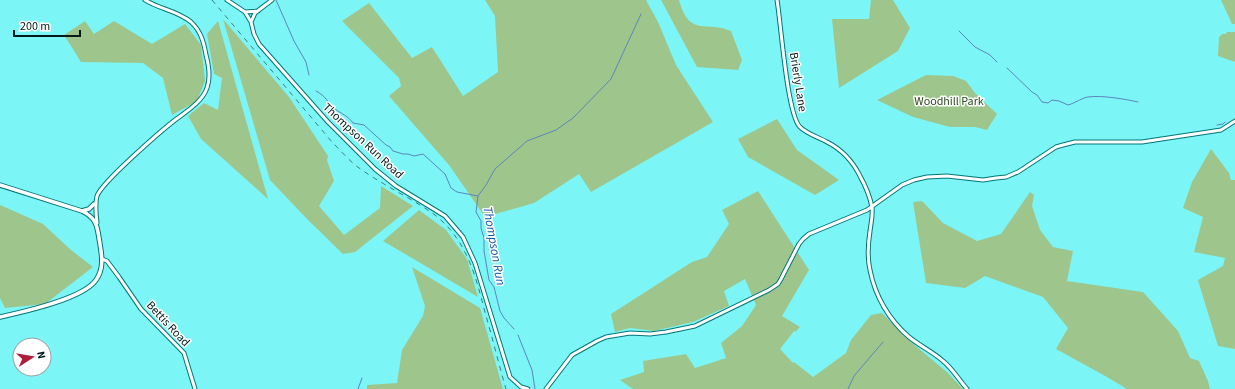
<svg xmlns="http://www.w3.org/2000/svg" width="1235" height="389" viewBox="0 0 1235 389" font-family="'Source Sans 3',sans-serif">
  <rect width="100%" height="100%" fill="#7cf5f6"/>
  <!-- green -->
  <path fill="#9ec68c" d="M485,0H646L658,22L676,65L713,122L591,192L579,174L534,203L485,217L449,165L389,96L401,86L399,78L342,21L369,3L412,58L432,47L463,96L498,72L495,16Z
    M661,0H679C690,38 704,20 731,31L742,60L738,70L697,67Z
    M871,0H893L910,28L898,51L839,88L832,19H869Z
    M1221,0H1235V24H1232Z
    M223,19L289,97L328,156L327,160L334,181L319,206L344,235L380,208L381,186L413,206L355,252L343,254L307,219L270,180Z
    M85,21L94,34L114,21L152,44L185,24L201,45L205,81L197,101L172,115L163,78L143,63L81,62L64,35Z
    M218,21L268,199L201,139L188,116L204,103L218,110L222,78L214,74L207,34Z
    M1227,32H1235V62L1218,56L1219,37L1222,34H1226Z
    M926,75L953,76L966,81L975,93L997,114L987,130L975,127H950L913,117L877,100Z
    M777,119L797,150L839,180L815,195L748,157L738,139Z
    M1211,149L1229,173L1231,180H1235V349L1218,346L1198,280L1223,266L1225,258L1194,252L1203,217L1183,208L1192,182Z
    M758,191L809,270L782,316L800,327L795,332L794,331L780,349L793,363L794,362L813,377L846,353L851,340L871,315L882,313L911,342L948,373L963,389H633L620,380L644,372L643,361L686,354L695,368L726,358L721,343L742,326L756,305L745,279L724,291L729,306L693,322L654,331L630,328L615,332L611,314L692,262L707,257L729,224L722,210Z
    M1030,192L1034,195L1032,206L1040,230L1053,247L1073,251L1067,281L1143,292L1178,331L1190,358L1199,361L1208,381L1210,389H1127L1107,377L1056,349L1068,328L1043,297L985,276L965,288L926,283L913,202L922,201L943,223L977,241L1001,234Z
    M0,205L43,224L71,250L93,267L45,304L5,308L0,298Z
    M419,210L446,230L467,259L478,297L383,241Z
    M412,267L480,308L503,389H367V385L397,383L402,350L423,316L425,306Z"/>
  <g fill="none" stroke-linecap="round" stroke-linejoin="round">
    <!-- stream -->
    <path stroke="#5b87b9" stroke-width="1" d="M276,0L294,41L306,62L309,75
      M959,31L975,47L990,55L997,62
      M1007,68L1032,92L1037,95L1042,102L1048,103L1052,100L1059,101L1068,105C1073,104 1084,97 1088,97C1101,95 1125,99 1138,102
      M316,91C326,96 328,103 335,109C342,114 348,116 353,123L364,125L386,145L390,147L393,151L403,154H408L414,156L423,154L445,174L451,188L457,192L478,196L476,212L481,221V228L484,238V251L489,280L494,287L500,311L504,318L514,329
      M1217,125L1223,124L1225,122
      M478,196L486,185L495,169L527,141L556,130L573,118L611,79L641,14
      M518,335L532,370L535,389
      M358,389L362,378
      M848,389L854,376L883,342"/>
    <defs>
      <path id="secondary" d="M227,0L245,12L258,11
        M272,0L255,13L251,22L254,34L259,44L328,122L375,169L396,186L445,216L463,237L475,263L510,377L521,387L528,389
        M777,0C781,23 787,114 800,127C807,134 818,137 827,142C841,149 853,162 860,176C865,185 870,197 872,207C873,215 871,223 870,231C868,244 867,257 870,270C875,296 889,320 909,337C920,346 933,352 943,361C953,369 959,380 967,389
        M245,12L251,22
        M97,223C96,215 95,204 97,196C102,182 161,131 175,120C187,111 202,102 207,88C211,77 209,66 206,55C204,43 201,31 191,22C178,11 159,9 145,0
        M102,259L107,261L119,277L141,309L184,353L195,389
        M546,389L572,355L597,341L606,337L630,333L650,334L666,332L695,326L769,290L778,284L781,279L799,244L803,239L809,234L867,210L902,185L914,180L927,177L947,176L983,180L996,178L1006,177L1018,172L1056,147L1063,145L1075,142H1142L1221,130L1235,121"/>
      <path id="primary" d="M0,185L82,211C98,219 97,227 100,244C102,256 104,269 96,280C83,299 23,312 0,317
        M82,211L89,209L94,204"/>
    </defs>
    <!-- secondary casing -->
    <use href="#secondary" stroke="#007677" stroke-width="5"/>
    <!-- primary casing -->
    <use href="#primary" stroke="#007677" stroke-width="5.5"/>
    <!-- secondary -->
    <use href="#secondary" stroke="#fff" stroke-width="3"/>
    <!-- primary -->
    <use href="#primary" stroke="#fff" stroke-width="3.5"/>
    <!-- rail -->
    <path stroke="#3a8081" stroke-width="1" stroke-dasharray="5 5" stroke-linecap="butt" d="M212,0L332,142C339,149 347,158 355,165C380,184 410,197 435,215C468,241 476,278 486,316C493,340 499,365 506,389"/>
  </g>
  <g text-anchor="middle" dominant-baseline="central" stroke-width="3" stroke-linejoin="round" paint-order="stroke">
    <!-- street labels -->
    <g font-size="12" fill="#011a1b" stroke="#fff">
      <text transform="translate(798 82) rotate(81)">Brierly Lane</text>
      <text transform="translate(363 141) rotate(43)">Thompson Run Road</text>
      <text transform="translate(168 324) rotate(47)">Bettis Road</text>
    </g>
    <!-- park labels -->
    <g font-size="12" fill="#2b4d1a" stroke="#fff">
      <text x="949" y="101">Woodhill Park</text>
    </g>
    <!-- water labels -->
    <g font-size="13" font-style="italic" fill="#1055a7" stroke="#fff">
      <text transform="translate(494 246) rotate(80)">Thompson Run</text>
    </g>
  </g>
  <!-- north arrow -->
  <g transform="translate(32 357) rotate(78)"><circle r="19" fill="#ffffff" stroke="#99a3a4"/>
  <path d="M0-3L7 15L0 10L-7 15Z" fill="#af1b3b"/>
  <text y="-6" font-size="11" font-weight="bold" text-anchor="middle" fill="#011a1b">N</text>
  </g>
  <!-- scale -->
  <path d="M14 30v6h66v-6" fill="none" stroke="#011a1b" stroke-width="2"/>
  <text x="20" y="30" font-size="12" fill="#011a1b" stroke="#ffffff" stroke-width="3" paint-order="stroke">200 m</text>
</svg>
